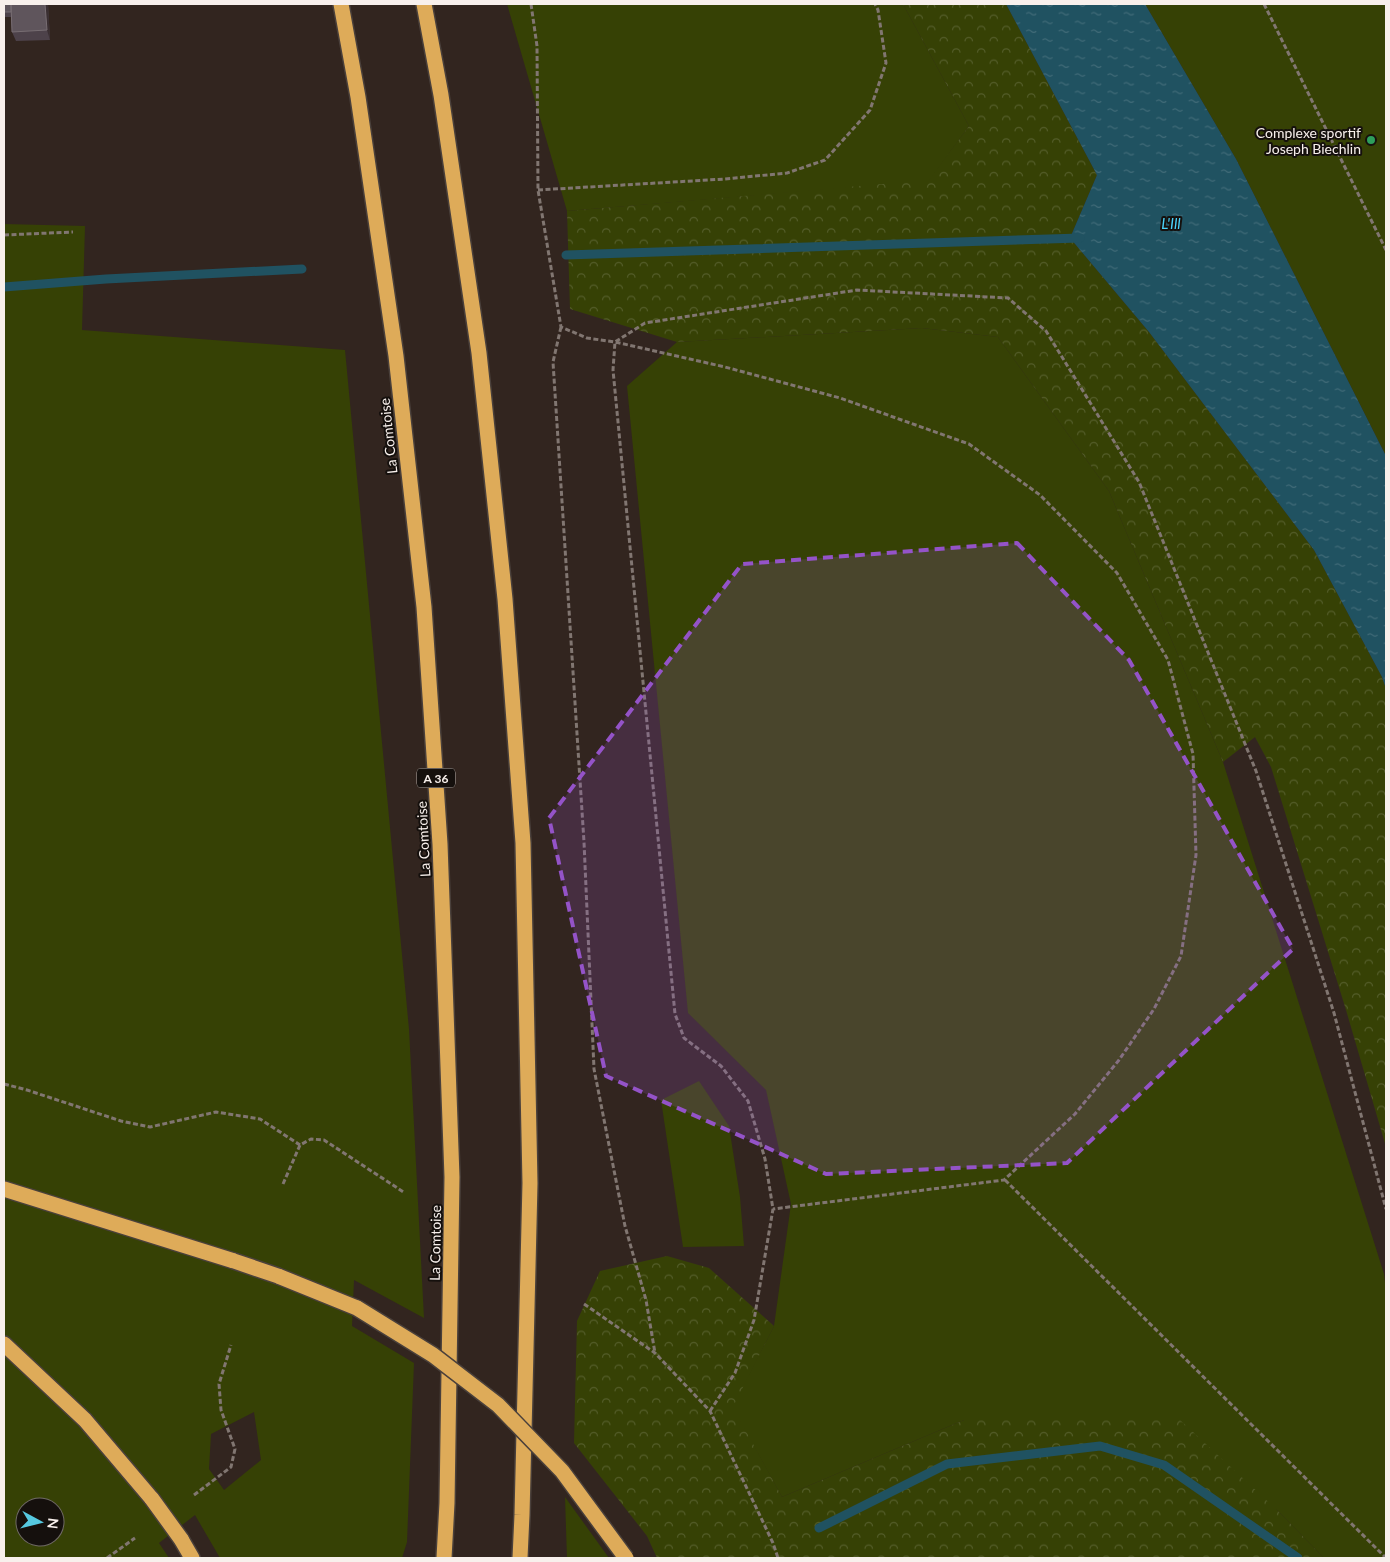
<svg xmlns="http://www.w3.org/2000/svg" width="1390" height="1562" viewBox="0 0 1390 1562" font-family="Lato,sans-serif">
  <defs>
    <pattern id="forest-crowns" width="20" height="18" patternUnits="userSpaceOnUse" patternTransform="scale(1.25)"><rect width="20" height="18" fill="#364105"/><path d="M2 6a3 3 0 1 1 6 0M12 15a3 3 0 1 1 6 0" fill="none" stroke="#545d2a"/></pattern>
    <pattern id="water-ripples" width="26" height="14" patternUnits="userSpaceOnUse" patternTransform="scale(1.25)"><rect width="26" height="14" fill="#205261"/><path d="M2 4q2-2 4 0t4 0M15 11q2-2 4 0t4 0" fill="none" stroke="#416b78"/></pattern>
  </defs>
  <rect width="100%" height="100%" fill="#32251f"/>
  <!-- green -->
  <path fill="#364105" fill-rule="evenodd" d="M507,4H903L969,126L929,181L567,211Z
    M1145,4H1386V456L1236,159Z
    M4,224L85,226L82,330L345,350L409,1029L424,1318L354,1280L352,1326L414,1363L407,1542L402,1558H220L195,1515L159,1543L169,1558H4ZM254,1412L261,1460L224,1490L209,1469L211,1434ZM25,1507H55V1537H25Z
    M922,328L998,337L1109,491L1223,762L1384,1274L1386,1292V1558H1324L1277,1510L964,1420L782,1497L732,1407L774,1326L791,1204L766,1090L688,1013L627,386L677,342Z
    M699,1081L729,1126L740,1197L744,1246L683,1247L661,1100Z
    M565,1497L609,1558H567Z"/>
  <!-- forest -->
  <path fill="url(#forest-crowns)" d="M903,4H1006L1097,175L1070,238L1149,332L1314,550L1382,677L1386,689V1147L1346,1010L1271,767L1255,737L1223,762L1109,491L998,337L922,328L677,342L570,309L567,211L929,180L969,126Z
    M667,1256L709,1268L774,1326L733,1407L782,1497L964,1420L1179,1419L1277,1510L1324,1558H657L647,1536L574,1443L577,1321L600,1271Z"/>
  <!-- water -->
  <path fill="url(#water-ripples)" d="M1006,4H1145L1236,159L1386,456V689L1382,677L1314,550L1149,332L1070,238L1097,175Z"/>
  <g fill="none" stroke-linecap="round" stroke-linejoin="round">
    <!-- stream -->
    <path stroke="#205261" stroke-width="9" d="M566,255L1080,238
      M4,287L106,279L302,269
      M819,1528L947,1464L1100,1446L1164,1465L1298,1558"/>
    <defs>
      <path id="highway" d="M341,4L358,97L396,356L424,607L440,844L452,1177L447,1503L444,1558
        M424,4L441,95L479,353L505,599L523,843L530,1183L522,1515L520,1558
        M4,1189L234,1261
        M278,1276L357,1308
        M4,1344L85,1420L152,1499
        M181,1539L192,1558"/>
    </defs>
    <!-- highway casing -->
    <use href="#highway" stroke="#4a403b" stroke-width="18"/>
    <!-- path -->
    <path stroke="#817671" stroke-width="3" stroke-dasharray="5 2.5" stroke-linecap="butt" d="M531,4L537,46L538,190L561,327L587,338L615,342L725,367L840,398L969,444L1040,495L1117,573L1168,660L1193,754L1196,855L1181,956L1154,1009L1119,1060L1075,1114L1004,1180L773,1209
      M1264,4L1386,250
      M538,190L725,179L787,173L825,160L870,110L886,63L878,10L875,4
      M4,235L73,232
      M561,327L553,362L584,842L594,1069L625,1226L646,1300L655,1353
      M4,1084L27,1090L121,1121L150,1127L216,1112L260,1119L300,1145
      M1005,1180L1386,1558
      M283,1184L300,1145L311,1139L324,1140L405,1193
      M584,1304L655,1353L710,1411L773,1543L778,1558
      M710,1411L735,1373L754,1320L773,1209L765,1159L748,1101L721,1066L684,1038L675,1014L613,370L615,342L645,323L857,290L1008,298L1046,331L1139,482L1256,771L1334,1013L1386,1209
      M194,1495L231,1467L235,1449L221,1410L219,1384L231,1345
      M107,1558L135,1538"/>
    <!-- highway -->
    <use href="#highway" stroke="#deab59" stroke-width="15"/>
    <defs>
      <path id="highway-bridge" d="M234,1261L278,1276
        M357,1308L433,1355L498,1405L562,1471L626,1558
        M152,1499L181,1539"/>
    </defs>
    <!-- highway-bridge casing -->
    <use href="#highway-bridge" stroke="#4a403b" stroke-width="18" stroke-linecap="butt"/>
    <!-- highway-bridge -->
    <use href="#highway-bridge" stroke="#deab59" stroke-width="15"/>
  </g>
  <!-- wall -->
  <path fill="#4d424a" d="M4,4H48L50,40L16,41L12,32L11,17H4Z"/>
  <!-- shaded-wall -->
  <path fill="#3a2f32" d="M45,4H48L50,40L47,30Z"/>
  <!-- building -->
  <path fill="#5f555c" stroke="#776d72" d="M4,4H11V12H4Z
    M11,4H45L47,30L12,32Z"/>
  <!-- marked area -->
  <path fill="#9453c8" fill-opacity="0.2" stroke="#9453c8" stroke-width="4" stroke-dasharray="10 6" stroke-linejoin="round" d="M1017,543L1129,660L1293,949L1067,1163L826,1174L606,1076L549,818L742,564Z"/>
  <!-- markers -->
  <circle fill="#2e9e5b" stroke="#15100d" stroke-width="2" cx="1371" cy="140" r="5"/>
  <g text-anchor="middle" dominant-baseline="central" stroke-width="4" stroke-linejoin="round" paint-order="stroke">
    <!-- shield labels -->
    <rect fill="#15100d" stroke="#b4ada9" stroke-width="1" x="417" y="768.5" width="38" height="19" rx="4"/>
    <g font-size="12" font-weight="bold" fill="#f8f0ec">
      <text x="436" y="778">A 36</text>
    </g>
    <!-- poi labels -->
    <g font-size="14" fill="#f8f0ec" stroke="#15100d" text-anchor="end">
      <text x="1361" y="132">Complexe sportif<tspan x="1361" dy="16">Joseph Biechlin</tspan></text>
    </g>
    <!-- street labels -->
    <g font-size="14" fill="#f8f0ec" stroke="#15100d">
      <text transform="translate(388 436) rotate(-96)">La Comtoise</text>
      <text transform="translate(423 839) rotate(-93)">La Comtoise</text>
      <text transform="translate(435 1243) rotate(-89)">La Comtoise</text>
    </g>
    <!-- water labels -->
    <g font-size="15" font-style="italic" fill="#4bd3fb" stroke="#15100d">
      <text x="1171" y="223">L'Ill</text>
    </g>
  </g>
  <!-- border -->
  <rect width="1390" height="1562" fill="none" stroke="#f8f0ec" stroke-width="10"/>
  <!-- north arrow -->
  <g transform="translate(40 1522) rotate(97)"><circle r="24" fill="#15100d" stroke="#706a66"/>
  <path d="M0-4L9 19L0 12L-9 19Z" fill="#56c9e0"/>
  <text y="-8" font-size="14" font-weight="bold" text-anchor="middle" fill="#f8f0ec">N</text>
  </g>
</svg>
